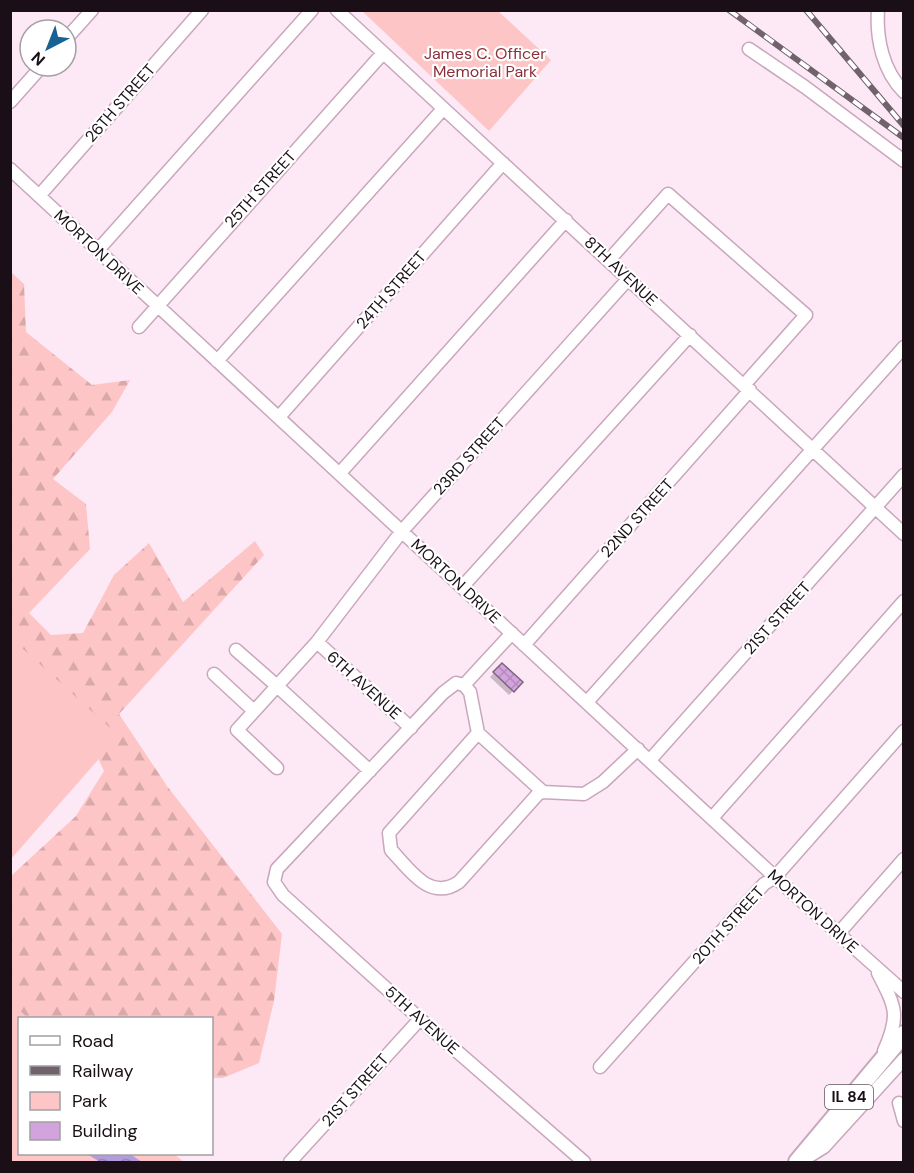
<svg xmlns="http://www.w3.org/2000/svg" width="914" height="1173" viewBox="0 0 914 1173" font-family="'DM Sans',sans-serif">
  <defs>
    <pattern id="forest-firs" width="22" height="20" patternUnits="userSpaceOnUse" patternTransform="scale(1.5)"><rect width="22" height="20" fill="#fec5c6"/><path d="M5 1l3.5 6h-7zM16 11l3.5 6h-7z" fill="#d9a8a9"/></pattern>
    <pattern id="water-waves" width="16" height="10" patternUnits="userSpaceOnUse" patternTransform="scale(1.5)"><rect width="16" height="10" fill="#b39cdb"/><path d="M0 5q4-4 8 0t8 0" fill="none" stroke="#9985bb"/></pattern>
    <pattern id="building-cross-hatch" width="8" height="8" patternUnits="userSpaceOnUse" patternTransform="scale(1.5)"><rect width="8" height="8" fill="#d2a3dc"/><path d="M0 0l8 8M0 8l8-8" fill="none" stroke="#b48bbc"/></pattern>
  </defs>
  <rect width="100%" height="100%" fill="#fde8f5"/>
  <!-- forest -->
  <path fill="url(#forest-firs)" d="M11,272L24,284L26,332L92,385L130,380L112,412L53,479L86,504L90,549L29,613L51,635L83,633L114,575L149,543L183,602L255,541L264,555L119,714L167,786L282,934L274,1001L259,1063L223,1078H212V1018H20L11,1060V876L76,816L104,771L84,729L11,661Z"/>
  <!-- park -->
  <path fill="#fec5c6" d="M362,11H498L551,60L489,131Z
    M11,638L119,736L11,859Z
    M10,1002L28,1018H20V1154H174L184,1162H11Z"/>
  <!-- water -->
  <path fill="url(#water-waves)" d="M87,1154H130L142,1162H100Z"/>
  <!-- shadow -->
  <path fill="#0003" d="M502,665L521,683L509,695L490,677Z"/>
  <!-- building -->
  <path fill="url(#building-cross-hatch)" stroke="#7b6580" stroke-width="1.5" d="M502,663L523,682L514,692L493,672Z"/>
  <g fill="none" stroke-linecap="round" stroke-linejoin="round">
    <defs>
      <path id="minor" d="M337,10L904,534
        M878,10C876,39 883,71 904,92
        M66,39L92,10
        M749,49L805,87L904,161
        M10,102L42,66
        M10,169L775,877L904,992
        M39,196L202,10
        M98,250L312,10
        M609,260L668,194L806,315L744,385
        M139,327L383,53
        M217,361L443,109
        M279,417L503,163
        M340,473L566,220
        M463,586L690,335
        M512,633L464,685L456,683L443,693L277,869L274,882L283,895L420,1019L584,1162
        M317,642L411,728
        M524,645L750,390
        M236,650L277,686L237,730L277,768
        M214,674L254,711
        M464,685L470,692L478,733L389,833L391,850C410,870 430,902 459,882L538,794L543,792L584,794L603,782L638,749
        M587,702L904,347
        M478,733L543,792
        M650,760L904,475
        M370,771L277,686L317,642L402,531L629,278
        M712,818L904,601
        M838,934L904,859
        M878,973C896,1008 900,1015 884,1051
        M600,1067L764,884L775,877L904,731
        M899,1103L904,1121
        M803,1160L824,1147L904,1059
        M290,1162L420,1019"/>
      <path id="major" d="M797,1162L904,1034"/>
    </defs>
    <!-- minor casing -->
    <use href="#minor" stroke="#c8a7bc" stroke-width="15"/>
    <!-- major casing -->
    <use href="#major" stroke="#c8a7bc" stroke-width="20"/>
    <!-- minor -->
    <use href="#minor" stroke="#fff" stroke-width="12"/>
    <!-- major -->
    <use href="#major" stroke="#fff" stroke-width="16"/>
    <defs>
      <path id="rail" d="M729,10L904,138
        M806,10L904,126"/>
    </defs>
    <!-- rail casing -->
    <use href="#rail" stroke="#71626c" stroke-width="6"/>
    <!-- rail -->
    <use href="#rail" stroke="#fff" stroke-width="4" stroke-dasharray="11" stroke-linecap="butt"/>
  </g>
  <g text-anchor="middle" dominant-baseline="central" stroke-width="4.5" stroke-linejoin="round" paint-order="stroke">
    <!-- shield labels -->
    <rect fill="#fff" stroke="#5f575d" stroke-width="1.5" x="825" y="1085" width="48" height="24" rx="4.5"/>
    <g font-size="15" font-weight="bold" fill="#1a0f17">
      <text x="849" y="1097">IL 84</text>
    </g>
    <!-- park labels -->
    <g font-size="16" fill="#8a2f3a" stroke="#fff">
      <text x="485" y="53">James C. Officer<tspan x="485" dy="18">Memorial Park</tspan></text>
    </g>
    <!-- street labels -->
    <g font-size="16" fill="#1a0f17" stroke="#fff">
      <text transform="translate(120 103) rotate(-49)">26TH STREET</text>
      <text transform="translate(260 189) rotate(-48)">25TH STREET</text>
      <text transform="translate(99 252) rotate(43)">MORTON DRIVE</text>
      <text transform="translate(621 271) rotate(43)">8TH AVENUE</text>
      <text transform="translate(391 290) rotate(-49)">24TH STREET</text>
      <text transform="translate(469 456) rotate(-48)">23RD STREET</text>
      <text transform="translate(637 518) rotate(-48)">22ND STREET</text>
      <text transform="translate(456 581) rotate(43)">MORTON DRIVE</text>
      <text transform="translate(777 618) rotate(-48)">21ST STREET</text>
      <text transform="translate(364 685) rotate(42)">6TH AVENUE</text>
      <text transform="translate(813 911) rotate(42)">MORTON DRIVE</text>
      <text transform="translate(728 925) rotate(-48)">20TH STREET</text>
      <text transform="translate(422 1020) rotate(42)">5TH AVENUE</text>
      <text transform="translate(355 1090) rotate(-48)">21ST STREET</text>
    </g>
  </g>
  <!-- border -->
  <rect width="914" height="1173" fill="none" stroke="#1a0f17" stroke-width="24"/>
  <!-- legend -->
  <rect x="18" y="1017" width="195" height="138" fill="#ffffff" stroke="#a39fa2" stroke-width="1.5"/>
  <rect x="30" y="1036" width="30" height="9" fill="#ffffff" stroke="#a39fa2" stroke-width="1.5"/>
  <text x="72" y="1047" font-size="18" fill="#1a0f17">Road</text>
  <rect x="30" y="1066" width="30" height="9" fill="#71626c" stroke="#a39fa2" stroke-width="1.5"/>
  <text x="72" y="1077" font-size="18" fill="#1a0f17">Railway</text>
  <rect x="30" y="1092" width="30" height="18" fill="#fec5c6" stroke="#a39fa2" stroke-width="1.5"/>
  <text x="72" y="1107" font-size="18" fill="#1a0f17">Park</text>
  <rect x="30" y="1122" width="30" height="18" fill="#d2a3dc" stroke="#a39fa2" stroke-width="1.5"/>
  <text x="72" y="1137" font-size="18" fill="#1a0f17">Building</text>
  <!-- north arrow -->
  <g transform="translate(48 48) rotate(222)"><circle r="28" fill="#ffffff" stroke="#a39fa2" stroke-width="1.5"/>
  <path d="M0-4.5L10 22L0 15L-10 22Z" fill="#166295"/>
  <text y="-9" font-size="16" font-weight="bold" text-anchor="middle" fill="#1a0f17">N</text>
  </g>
</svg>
